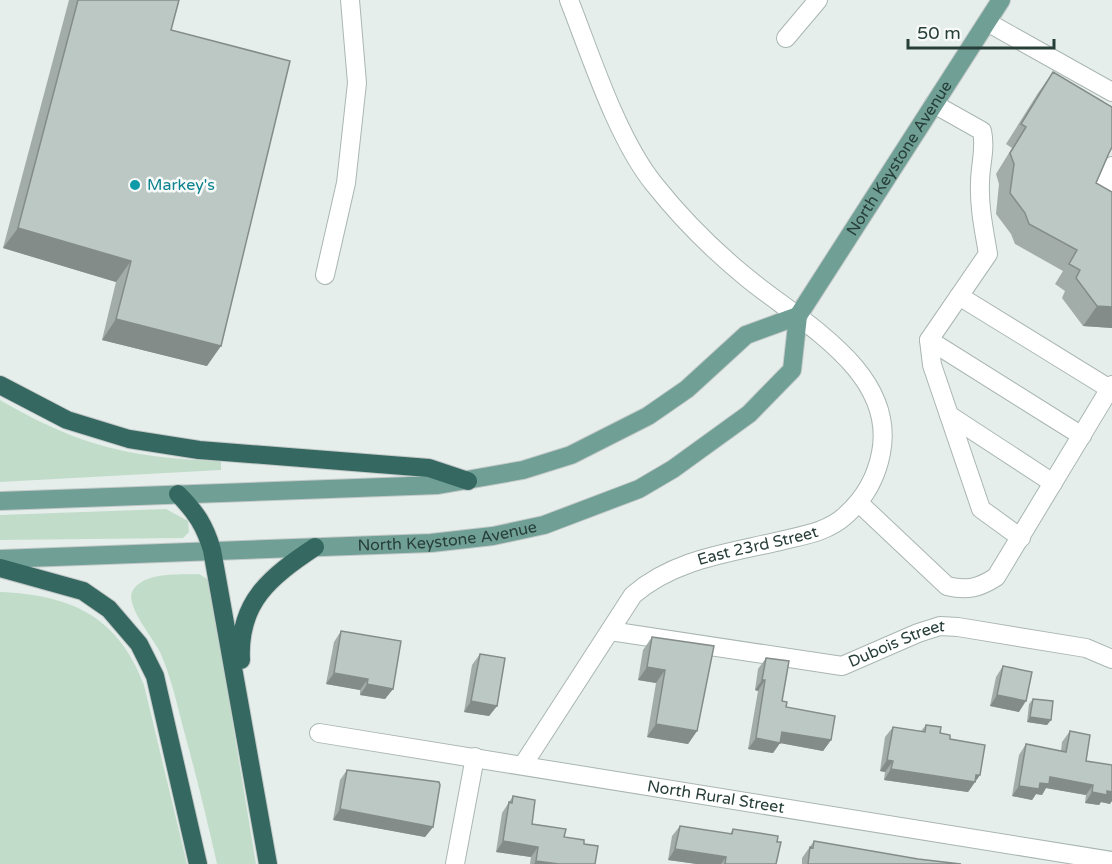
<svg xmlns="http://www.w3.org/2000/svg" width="1112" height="864" viewBox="0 0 1112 864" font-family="'Varela Round',sans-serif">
  <rect width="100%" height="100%" fill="#e6eeeb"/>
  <!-- green -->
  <path fill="#c2dcca" d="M0,400C79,446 130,458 221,461V470L0,482Z
    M166,509L188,521L189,532L183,538L0,540V515Z
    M199,574L209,580L256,864H217C207,819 196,775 184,731C177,704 171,677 160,652C153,638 126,606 132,592C142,571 180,575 199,574Z
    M0,592C71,595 118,616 144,685L187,864H0Z"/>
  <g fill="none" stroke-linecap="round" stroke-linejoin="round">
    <defs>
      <g id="minor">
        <path d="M987,22L1112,92"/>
        <path d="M786,38L818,0"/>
        <path d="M934,104L982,131C986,149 980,165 980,183C979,207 984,230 988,254L929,340L932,365L981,509L1021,538"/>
        <path d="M1112,166L1104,179L1112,184"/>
        <path d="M325,275L346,183L357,83L350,0"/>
        <path d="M959,296L1110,389"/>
        <path d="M929,340L1082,436"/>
        <path d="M949,415L1053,483"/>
        <path d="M859,503L947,586C967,591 979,588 996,577L1112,385"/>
        <path id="s1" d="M610,631L842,666L918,633L940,626L958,627L1086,648L1112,659"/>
        <path id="s2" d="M319,733L1112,861"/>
        <path id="s3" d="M523,765L633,595C676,558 731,553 784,540C806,535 829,531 846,515C865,498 876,479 881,453C897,371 800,322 746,277C713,250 681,218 654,184C617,138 591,56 569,0"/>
        <path d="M455,864L475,757"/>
      </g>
      <g id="major">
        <path d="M0,501L438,485L523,470L571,455L648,416L687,389L746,335L798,316"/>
        <path id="s4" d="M0,559L431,543L493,536L544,525L639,489L673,469L749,414L792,370L798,316L1001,0"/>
      </g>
      <path id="highway" d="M0,385L67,420L129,439L199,450L429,468L468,481
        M178,494C196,512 205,526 212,550L268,864
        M0,568L83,591L109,609L139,644L155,676L198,864
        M241,660C238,602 270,577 315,547"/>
    </defs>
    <!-- minor casing -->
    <use href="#minor" stroke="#a9b6b2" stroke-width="20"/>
    <!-- major casing -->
    <use href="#major" stroke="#c3c9c8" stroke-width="20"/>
    <!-- highway casing -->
    <use href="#highway" stroke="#c3c9c8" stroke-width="20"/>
    <!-- minor -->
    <use href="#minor" stroke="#fff" stroke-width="18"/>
    <!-- major -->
    <use href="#major" stroke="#6f9f95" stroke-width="18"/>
    <!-- highway -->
    <use href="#highway" stroke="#356860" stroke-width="18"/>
  </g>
  <!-- wall -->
  <path fill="#a2aca9" d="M69,0H179L171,30L207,366L102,340L116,282L3,248Z
    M1053,72L1109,153L1096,183L1112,192V328L1083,326L1062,298L1065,291L1055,284L1063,271L1015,244L1011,234L996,214L999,184L996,174L1012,148L1006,144L1038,93Z
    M341,631L393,689L385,699L360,695V690L326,684L334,642Z
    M652,637L697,731L688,744L647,737L656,683L638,680L643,650Z
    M480,654L497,706L489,716L464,712L472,665Z
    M766,658L782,701L786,707L831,740L823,751L780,743L773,753L748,749L758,691L755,690L758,669Z
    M1003,666L1019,712L990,706L996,677Z
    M1033,699L1051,720L1047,725L1027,722L1029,704Z
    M926,725L950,739L980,775L968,792L884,780L885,772L880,771L885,737L893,727L921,731Z
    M1070,731L1110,804L1101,802L1099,805L1085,803L1086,795L1046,788L1042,795L1036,794L1032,800L1012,796L1019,755L1026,744L1061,751L1062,742Z
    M347,770L433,827L425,837L333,820L340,780Z
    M513,796L532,824L564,837L584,844L595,864H530L531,857L496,852L502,813Z
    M680,826L730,834L733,829L777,842L776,864H697L668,860L672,836Z
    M814,841L918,859L961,864H802V858Z"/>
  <!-- shaded-wall -->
  <path fill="#848c89" d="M18,228L131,261L116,282L3,248Z
    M1097,306L1112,307V328L1083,326Z
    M116,319L221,346L207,366L102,340Z
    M647,667L665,670L656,683L638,680Z
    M334,673L368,679L360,690L326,684Z
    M762,680H765L758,691L755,690Z
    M367,684L393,689L385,699L360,695Z
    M997,695L1026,701L1019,712L990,706Z
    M471,701L497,706L489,716L464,712Z
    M1030,717L1051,720L1047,725L1027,722Z
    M656,724L697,731L688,744L647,737Z
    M782,732L831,740L823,751L780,743L773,753L748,749L756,738Z
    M887,760L893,761L885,772L880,771Z
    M891,769L976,775H980L968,792L884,780Z
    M1050,777L1093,785L1086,795L1046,788L1042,795L1036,794L1032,800L1012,796L1019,786L1040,783Z
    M1107,791L1112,792V801L1110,804L1101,802L1099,805L1085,803L1092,792Z
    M340,809L433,827L425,837L333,820Z
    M503,841L538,847L531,857L496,852Z
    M675,849L726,857L721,864H697L668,860Z
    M536,861L559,864H534Z"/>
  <!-- building -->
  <path fill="#bcc8c4" stroke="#848c89" stroke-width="1.5" d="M78,0H179L171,30L290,61L221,346L116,319L131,261L18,228Z
    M1053,72L1112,107V147L1109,153L1096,183L1112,192V307L1097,306L1076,278L1080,270L1069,264L1077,250L1029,224L1025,213L1010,193L1014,164L1010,153L1026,127L1021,124Z
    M341,631L401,641L393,689L367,684L368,679L334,673Z
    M652,637L714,646L697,731L656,724L665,670L647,667Z
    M480,654L505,658L497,706L471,701Z
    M766,658L789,661L782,701L787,702L786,707L835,716L831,740L782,732L780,743L756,738L765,680H762Z
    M1003,666L1032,672L1026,701L997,695Z
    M1033,699L1053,701L1051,720L1030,717Z
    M926,725L941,727L940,733L950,735V739L985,745L980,775H976L975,782L891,769L893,761L887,760L893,727L925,732Z
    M1070,731L1090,735L1086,761L1112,765V792L1107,791V795L1092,792L1093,785L1050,777L1049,784L1040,783L1039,789L1019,786L1026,744L1066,752Z
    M347,770L439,782L440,785L433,827L340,809Z
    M513,796L535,800L532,824L566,829L564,837L584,840V844L598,846L595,864H559L536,861L538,847L503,841L509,802L512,803Z
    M680,826L732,834L733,829L778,836L777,842H781L776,864H725L726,857L675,849Z
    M814,841L918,859L961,864H808L810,847L813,848Z"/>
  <!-- markers -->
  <circle fill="#0f9aa8" stroke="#f7faf9" stroke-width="2" cx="135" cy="185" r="6"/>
  <g text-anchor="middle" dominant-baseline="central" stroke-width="5" stroke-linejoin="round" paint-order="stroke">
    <!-- street labels -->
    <g font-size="16" fill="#273e39" stroke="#f7faf9">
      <text stroke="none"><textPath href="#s4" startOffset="1084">North Keystone Avenue</textPath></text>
      <text stroke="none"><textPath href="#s4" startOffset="448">North Keystone Avenue</textPath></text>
      <text stroke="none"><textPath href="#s3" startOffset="338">East 23rd Street</textPath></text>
      <text stroke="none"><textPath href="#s1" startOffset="294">Dubois Street</textPath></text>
      <text stroke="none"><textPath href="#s2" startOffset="402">North Rural Street</textPath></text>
    </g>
    <!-- culture labels -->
    <g font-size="16" fill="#0d838f" stroke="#f7faf9" text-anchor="start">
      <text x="147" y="185">Markey's</text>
    </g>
  </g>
  <!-- scale -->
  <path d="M908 39v9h146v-9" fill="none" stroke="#273e39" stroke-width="3"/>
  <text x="917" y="39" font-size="18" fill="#273e39" stroke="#f7faf9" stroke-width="4.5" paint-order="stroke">50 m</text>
</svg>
